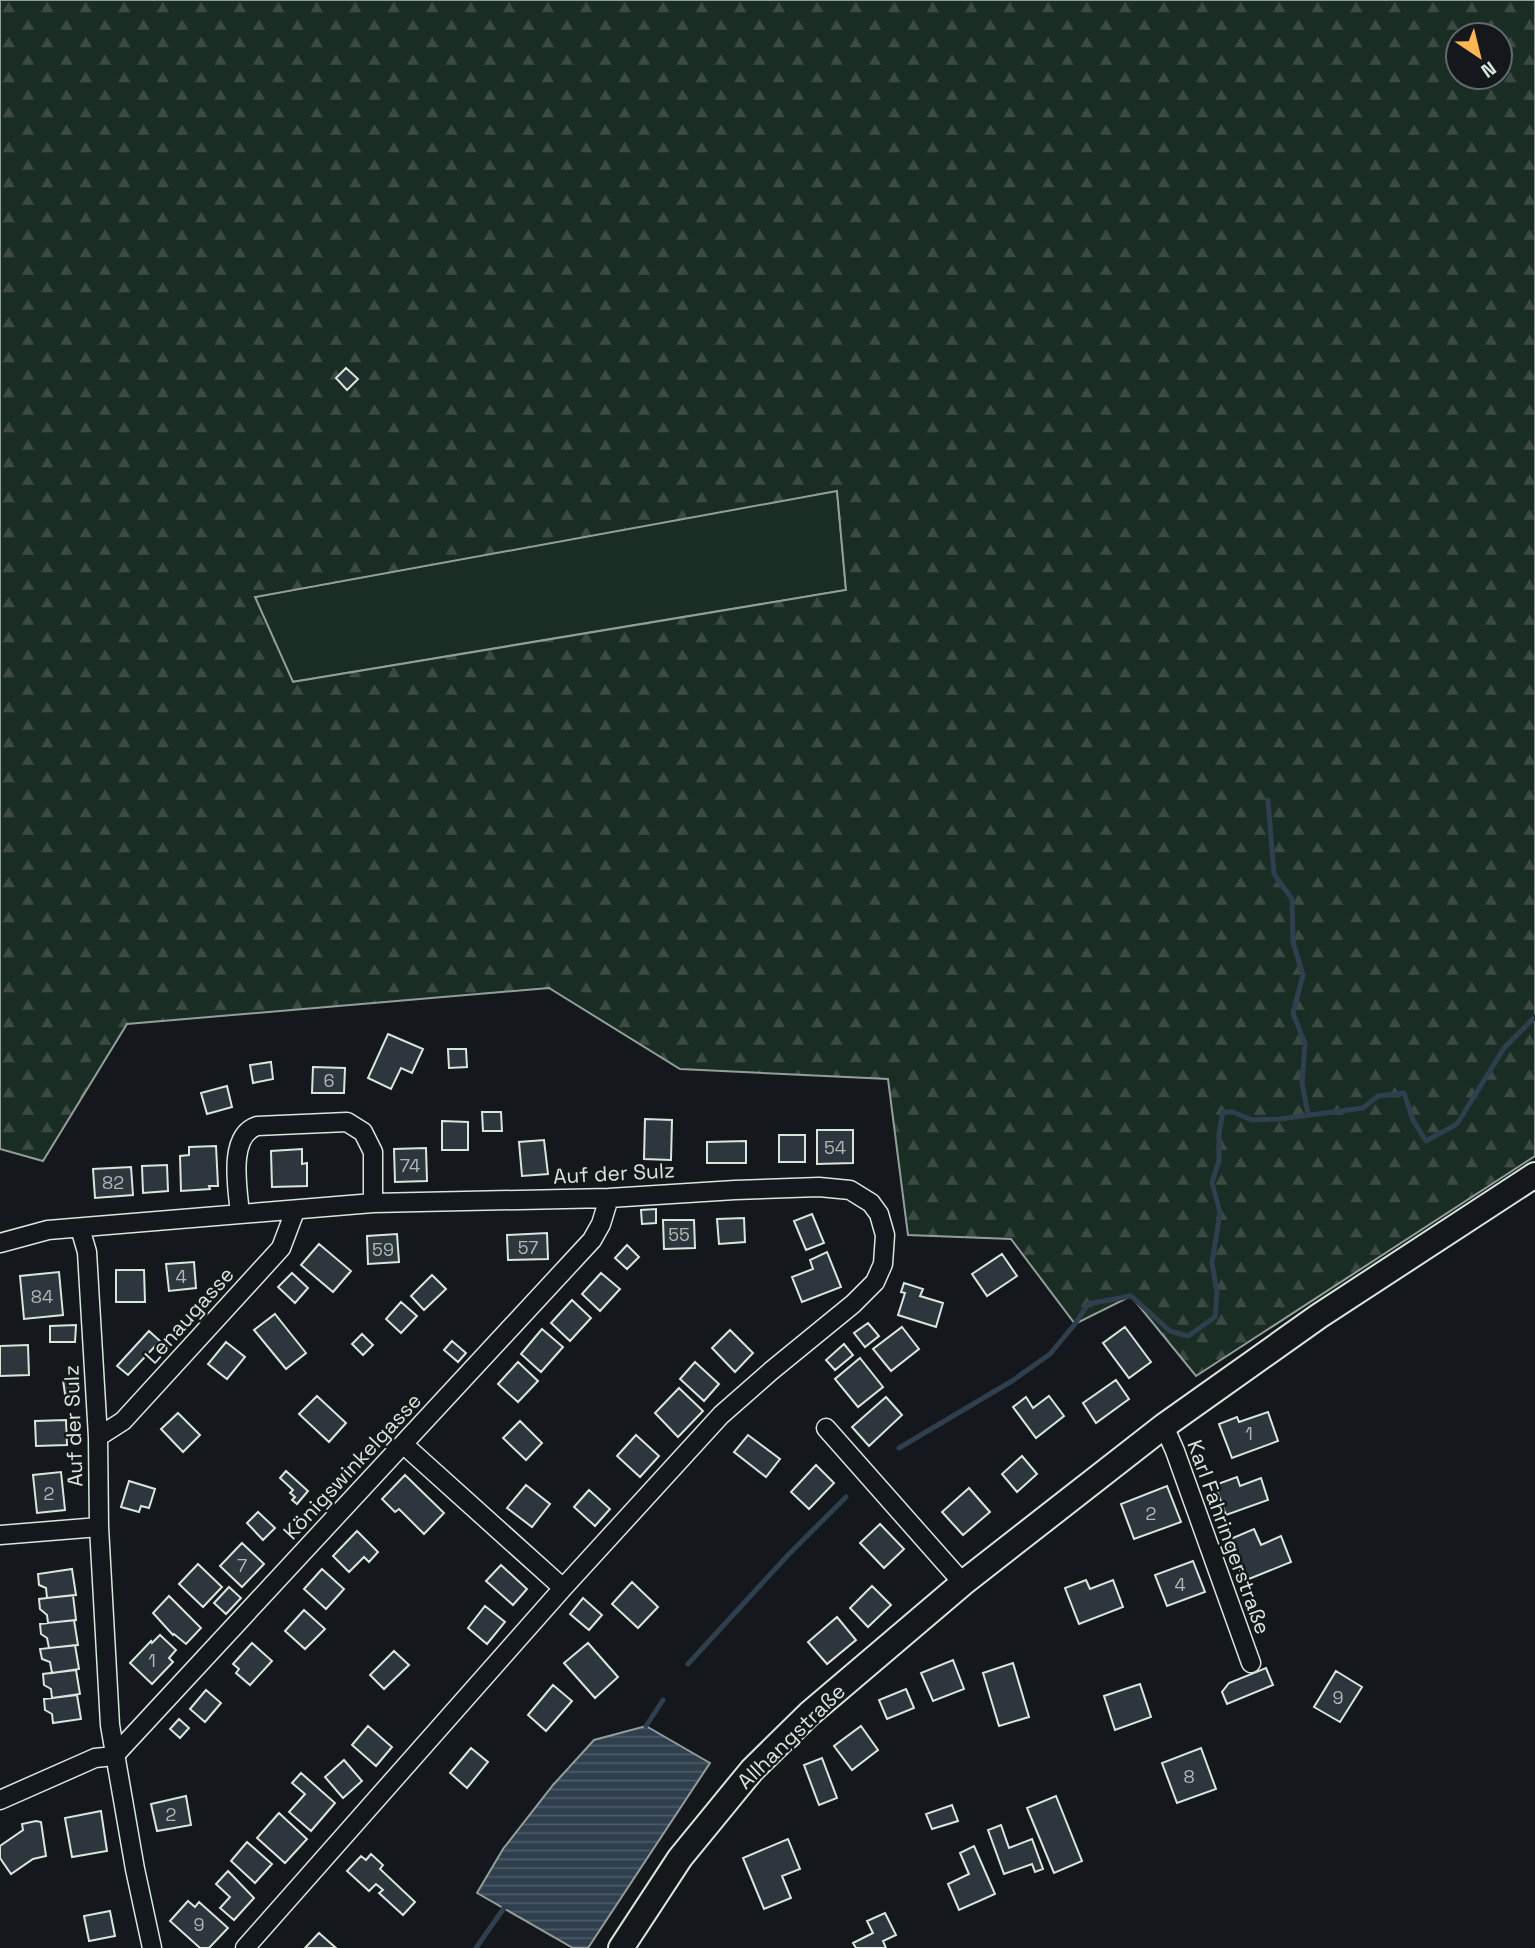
<svg xmlns="http://www.w3.org/2000/svg" width="1535" height="1948" viewBox="0 0 1535 1948" font-family="'Space Grotesk',sans-serif">
  <defs>
    <pattern id="forest-firs" width="22" height="20" patternUnits="userSpaceOnUse" patternTransform="scale(1.75)"><rect width="22" height="20" fill="#1a2d24"/><path d="M5 1l3.5 6h-7zM16 11l3.5 6h-7z" fill="#3b4b43"/></pattern>
    <pattern id="water-rules" width="6" height="5" patternUnits="userSpaceOnUse" patternTransform="scale(1.75)"><rect width="6" height="5" fill="#2f3f4d"/><path d="M0 2.5h6" fill="none" stroke="#4c5b66"/></pattern>
  </defs>
  <rect width="100%" height="100%" fill="#14181c"/>
  <!-- green -->
  <path fill="#1a2d24" stroke="#939e99" stroke-width="2" d="M837,490L846,590L292,682L254,597Z"/>
  <!-- forest -->
  <path fill="url(#forest-firs)" stroke="#939e99" stroke-width="2" fill-rule="evenodd" d="M0,0H1535V1156L1196,1376L1131,1296L1075,1324L1011,1239L908,1235L888,1079L680,1069L549,988L127,1024L43,1161L0,1149ZM1458,35H1500V77H1458ZM837,491L846,590L293,682L255,597Z"/>
  <!-- water -->
  <path fill="url(#water-rules)" stroke="#939e99" stroke-width="2" d="M646,1726L710,1763L588,1948H573L477,1893L503,1849L553,1785L594,1740Z"/>
  <g fill="none" stroke-linecap="round" stroke-linejoin="round">
    <!-- stream -->
    <path stroke="#2f3f4d" stroke-width="5" d="M1268,800L1274,874L1292,899L1293,942L1303,975L1293,1013L1305,1044L1302,1083L1308,1114
      M899,1448L1012,1381L1050,1354L1075,1324L1088,1304L1131,1296L1170,1331L1188,1336L1215,1317L1217,1293L1212,1263L1220,1213L1212,1182L1219,1161V1133L1223,1112H1233L1252,1120L1280,1119L1363,1108L1378,1096L1404,1093L1413,1120L1426,1141L1457,1124L1504,1048L1535,1017
      M688,1664L789,1554L846,1497
      M646,1726L663,1700
      M476,1948L504,1908"/>
  </g>
  <!-- building -->
  <path fill="#2c363c" stroke="#d8e6dc" stroke-width="2" d="M346,368L358,379L347,390L336,378Z
    M388,1034L423,1049L412,1073L401,1068L391,1089L368,1078Z
    M448,1049H466L467,1067L449,1068Z
    M271,1062L273,1079L253,1083L250,1065Z
    M313,1067L345,1068L344,1093H312Z
    M227,1086L232,1107L207,1114L201,1093Z
    M482,1112H501L502,1131H483Z
    M645,1119L672,1120L671,1160L644,1159Z
    M442,1121L468,1122V1150H442Z
    M817,1130H853V1163L817,1164Z
    M779,1135H805V1162H779Z
    M544,1140L548,1174L522,1176L519,1142Z
    M746,1141V1163H707V1142Z
    M216,1146L218,1186H209L210,1189L181,1191L180,1156L189,1155V1147Z
    M426,1148L427,1181L395,1182L394,1149Z
    M302,1149V1164L307,1163V1186L272,1187L271,1151Z
    M167,1165L168,1191L143,1193L142,1166Z
    M131,1167L133,1195L95,1198L93,1169Z
    M656,1209V1223L642,1224L641,1210Z
    M812,1214L824,1243L806,1250L794,1221Z
    M744,1218L745,1242L719,1244L717,1219Z
    M663,1220H694L695,1248L664,1249Z
    M547,1233L548,1259L508,1260L507,1235Z
    M397,1234L399,1262L368,1264L367,1236Z
    M319,1244L351,1271L333,1292L301,1265Z
    M627,1245L639,1257L627,1269L615,1258Z
    M827,1252L841,1287L802,1302L792,1277L813,1269L810,1260Z
    M1002,1254L1017,1276L987,1296L972,1274Z
    M194,1262L196,1288L169,1291L166,1264Z
    M116,1270H144L145,1302H116Z
    M59,1272L63,1315L24,1319L20,1276Z
    M292,1273L308,1288L295,1303L278,1287Z
    M601,1273L620,1289L600,1311L582,1294Z
    M432,1275L446,1289L424,1310L411,1296Z
    M904,1283L923,1289L920,1296L943,1303L936,1327L898,1315L905,1293L901,1292Z
    M572,1300L591,1318L570,1341L551,1323Z
    M401,1302L417,1316L401,1333L386,1319Z
    M275,1314L306,1353L286,1369L254,1330Z
    M868,1323L879,1336L865,1347L854,1333Z
    M76,1325L75,1342H50V1326Z
    M902,1327L919,1349L891,1371L873,1349Z
    M1125,1327L1151,1362L1129,1378L1103,1343Z
    M542,1329L563,1347L541,1372L521,1354Z
    M730,1330L753,1353L735,1372L712,1348Z
    M149,1331L160,1341L128,1375L117,1366Z
    M362,1334L373,1345L363,1355L352,1344Z
    M452,1341L466,1353L458,1362L444,1350Z
    M226,1342L245,1357L227,1379L208,1364Z
    M844,1344L853,1355L835,1370L826,1360Z
    M28,1345L29,1375L0,1376V1346Z
    M860,1358L883,1387L858,1407L835,1379Z
    M518,1362L538,1381L518,1402L498,1384Z
    M695,1362L719,1384L704,1401L680,1379Z
    M78,1378L79,1392L65,1394L63,1380Z
    M1116,1380L1129,1399L1096,1423L1083,1403Z
    M679,1388L703,1411L678,1437L655,1413Z
    M317,1396L346,1423L329,1442L299,1414Z
    M1049,1396L1064,1416L1036,1438L1013,1407L1026,1397L1033,1408Z
    M886,1397L902,1415L869,1446L852,1427Z
    M1268,1412L1278,1441L1232,1458L1219,1424L1237,1417L1239,1422Z
    M178,1413L200,1435L183,1452L161,1429Z
    M66,1420L67,1445L36,1446L35,1421Z
    M520,1421L542,1443L526,1460L503,1438Z
    M636,1435L659,1456L640,1477L617,1456Z
    M748,1435L780,1459L766,1477L734,1452Z
    M1022,1456L1037,1474L1017,1492L1002,1474Z
    M816,1465L834,1483L809,1509L791,1492Z
    M286,1471L308,1491L297,1504L292,1500L295,1497L290,1493L293,1490L280,1478Z
    M61,1472L65,1510L37,1513L33,1475Z
    M405,1475L444,1513L424,1534L399,1509L395,1512L382,1499Z
    M1237,1477L1240,1486L1261,1478L1268,1500L1226,1515L1215,1485Z
    M129,1481L155,1489L149,1508L141,1506L139,1512L121,1507Z
    M526,1485L550,1504L532,1527L507,1508Z
    M1167,1486L1181,1522L1134,1539L1121,1504Z
    M969,1488L990,1512L963,1535L942,1512Z
    M589,1490L610,1509L595,1526L574,1507Z
    M258,1512L275,1528L263,1540L247,1523Z
    M880,1524L904,1549L884,1568L860,1543Z
    M1254,1529L1261,1545L1281,1536L1291,1562L1244,1581L1228,1540Z
    M357,1531L378,1552L369,1562L364,1557L349,1572L333,1556Z
    M242,1543L264,1564L242,1587L220,1566Z
    M1193,1561L1205,1592L1167,1606L1155,1575Z
    M198,1564L222,1587L203,1607L179,1584Z
    M501,1565L527,1589L513,1605L486,1581Z
    M72,1569L76,1595L47,1598L46,1588L39,1585L38,1574Z
    M322,1569L344,1589L326,1609L304,1589Z
    M1086,1580L1090,1589L1113,1580L1123,1607L1079,1624L1065,1588Z
    M632,1582L658,1607L638,1628L612,1604Z
    M872,1586L891,1605L868,1627L850,1608Z
    M229,1587L241,1598L226,1614L214,1603Z
    M73,1595L76,1620L48,1623L47,1615L40,1609L39,1599Z
    M169,1596L201,1628L186,1644L174,1634L173,1635L153,1613Z
    M583,1598L602,1615L589,1630L570,1614Z
    M485,1606L505,1622L487,1644L468,1628Z
    M304,1610L325,1629L305,1649L285,1631Z
    M837,1617L856,1640L827,1664L808,1642Z
    M74,1620L78,1645L49,1648L47,1638L41,1634L40,1624Z
    M160,1635L176,1650L169,1658L173,1662L152,1684L130,1663L151,1641L152,1643Z
    M252,1643L272,1661L250,1685L236,1673L239,1669L233,1664Z
    M588,1643L618,1677L595,1698L564,1663Z
    M75,1645L79,1669L52,1673L50,1662L42,1659L40,1649Z
    M394,1651L409,1665L384,1689L370,1675Z
    M953,1660L964,1689L933,1701L921,1673Z
    M1013,1663L1029,1717L999,1726L983,1673Z
    M1266,1668L1273,1685L1227,1704L1222,1692L1229,1683Z
    M76,1670L80,1694L52,1698L51,1689L44,1685L43,1674Z
    M1336,1671L1362,1687L1340,1722L1314,1707Z
    M1140,1684L1151,1717L1115,1730L1104,1696Z
    M553,1685L572,1701L546,1731L528,1715Z
    M906,1689L914,1708L887,1719L879,1700Z
    M206,1690L221,1703L205,1722L190,1709Z
    M77,1695L81,1719L53,1723L52,1714L45,1710L44,1699Z
    M179,1719L189,1728L180,1738L170,1729Z
    M368,1726L392,1747L376,1766L352,1745Z
    M861,1726L878,1750L852,1770L834,1746Z
    M471,1748L488,1762L467,1788L450,1773Z
    M1201,1748L1216,1789L1177,1803L1162,1763Z
    M822,1758L837,1798L819,1805L804,1765Z
    M344,1760L362,1781L343,1798L325,1777Z
    M301,1773L335,1803L311,1831L289,1812L305,1794L292,1783Z
    M186,1796L191,1825L157,1831L151,1804Z
    M1056,1796L1082,1861L1054,1873L1027,1808Z
    M952,1805L958,1821L932,1829L926,1814Z
    M101,1811L107,1851L72,1857L65,1818Z
    M279,1813L307,1839L285,1863L257,1838Z
    M36,1821L41,1822L46,1856L33,1859L11,1874L0,1858V1846L23,1830L22,1824Z
    M1001,1825L1009,1848L1032,1839L1043,1869L1035,1872L1032,1864L1004,1874L988,1830Z
    M788,1839L800,1869L782,1876L791,1898L764,1909L743,1858Z
    M247,1842L272,1864L255,1883L231,1861Z
    M974,1846L995,1894L959,1910L948,1884L969,1874L960,1853Z
    M371,1854L383,1865L380,1869L415,1902L403,1915L379,1893L383,1890L376,1884L369,1891L347,1871L361,1856L366,1860Z
    M228,1871L254,1898L234,1920L220,1908L230,1897L216,1884Z
    M188,1901L195,1907L199,1902L228,1928L209,1948H200L170,1921Z
    M110,1911L115,1936L89,1941L84,1916Z
    M885,1913L896,1935L883,1941L886,1948H856L853,1943L873,1933L867,1921Z
    M319,1933L336,1948H305Z"/>
  <g fill="none" stroke-linecap="round" stroke-linejoin="round">
    <defs>
      <path id="street" d="M240,1214C238,1190 227,1136 257,1126L347,1122L363,1132L373,1152V1203
        M80,1228L87,1252L98,1437L99,1527L110,1725L135,1869L152,1948
        M0,1243L48,1230L373,1203L609,1198L735,1190L819,1187L850,1190L871,1203L879,1214L885,1235L883,1264L875,1282L853,1304L771,1371L721,1415L563,1588L245,1948
        M1164,1426L1175,1451L1251,1663
        M826,1428L963,1583
        M98,1437L123,1421L281,1248L295,1211
        M403,1444L563,1588
        M0,1535L99,1527
        M0,1800L95,1758L114,1756L592,1240L601,1224L609,1198"/>
      <path id="secondary" d="M621,1948L680,1858L752,1770L809,1714L963,1583L1164,1426L1319,1316L1535,1175"/>
    </defs>
    <!-- street casing -->
    <use href="#street" stroke="#d8e6dc" stroke-width="21"/>
    <!-- secondary casing -->
    <use href="#secondary" stroke="#d8e6dc" stroke-width="28"/>
    <!-- street -->
    <use href="#street" stroke="#14181c" stroke-width="18"/>
    <!-- secondary -->
    <use href="#secondary" stroke="#14181c" stroke-width="24"/>
  </g>
  <g text-anchor="middle" dominant-baseline="central" stroke-width="5" stroke-linejoin="round" paint-order="stroke">
    <!-- number labels -->
    <g font-size="18" fill="#adbab4">
      <text x="329" y="1080">6</text>
      <text x="835" y="1147">54</text>
      <text x="410" y="1165">74</text>
      <text x="113" y="1182">82</text>
      <text x="679" y="1234">55</text>
      <text x="528" y="1247">57</text>
      <text x="383" y="1249">59</text>
      <text x="181" y="1276">4</text>
      <text x="42" y="1296">84</text>
      <text x="1249" y="1433">1</text>
      <text x="49" y="1493">2</text>
      <text x="1151" y="1513">2</text>
      <text x="242" y="1565">7</text>
      <text x="1180" y="1584">4</text>
      <text x="152" y="1660">1</text>
      <text x="1338" y="1697">9</text>
      <text x="1189" y="1776">8</text>
      <text x="171" y="1814">2</text>
      <text x="199" y="1924">9</text>
    </g>
    <!-- street labels -->
    <g font-size="21" fill="#d8e6dc" stroke="#14181c">
      <text transform="translate(614 1173) rotate(-3)">Auf der Sulz</text>
      <text transform="translate(189 1315) rotate(-48)">Lenaugasse</text>
      <text transform="translate(73 1426) rotate(-92)">Auf der Sulz</text>
      <text transform="translate(352 1466) rotate(-47)">Königswinkelgasse</text>
      <text transform="translate(1229 1537) rotate(70)">Karl Fahringerstraße</text>
      <text transform="translate(791 1736) rotate(-44)">Allhangstraße</text>
    </g>
  </g>
  <!-- north arrow -->
  <g transform="translate(1479 56) rotate(145)"><circle r="33" fill="#14181c" stroke="#626a69" stroke-width="2"/>
  <path d="M0-5L12 26L0 18L-12 26Z" fill="#ffb74d"/>
  <text y="-10" font-size="19" font-weight="bold" text-anchor="middle" fill="#d8e6dc">N</text>
  </g>
</svg>
